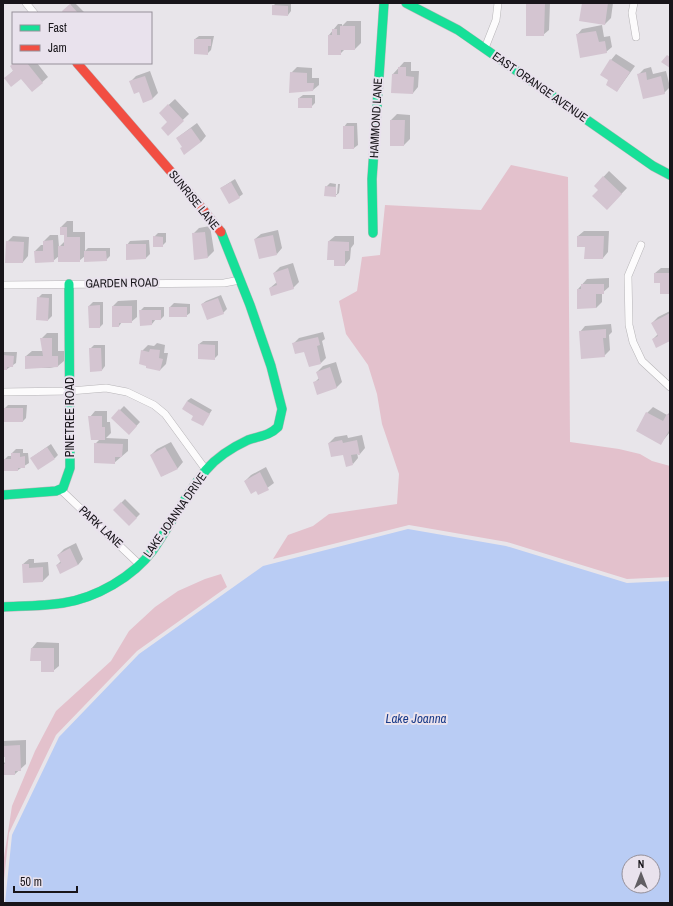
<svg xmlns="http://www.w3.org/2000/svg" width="673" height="906" viewBox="0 0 673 906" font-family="'Archivo Narrow',sans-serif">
  <rect width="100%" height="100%" fill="#e8e5ea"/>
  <!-- green -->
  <path fill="#e3c1cc" d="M511,165L568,177L570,442L619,449L640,454L652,461L670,466V577L627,579L507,542L409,525L273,559L288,535L313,526L329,514L397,504L399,474L382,424L377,394L368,365L346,334L339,301L357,291L362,257L380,255L385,205L481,210Z
    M221,574L227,587L137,651L56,735L9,833L3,889V864L12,806L35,751L56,711L111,661L129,631L155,607L178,591L205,579Z"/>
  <!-- water -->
  <path fill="#b9ccf4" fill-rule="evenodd" d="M408,529L506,546L627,583L670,581V903H5L12,835L59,737L139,654L263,566ZM629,862H653V886H629Z"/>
  <!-- shadow -->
  <path fill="#0003" d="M72,3H75L85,13H65L63,11Z
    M276,3H291V11L288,15L273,6Z
    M527,3H550L549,30L543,35Z
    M583,3H613L611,18L605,24Z
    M347,21H361V43L355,49H345L340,54L329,35L338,24H342V26Z
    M602,25L604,37L610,36L612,47L606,52L577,35L582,29Z
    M199,36H214L211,50L207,54L195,39Z
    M616,54L635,66L617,91L611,60Z
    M404,62H411V71H419L418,87L413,93L393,74Z
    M15,63H37L48,77L32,91L21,78H6L14,70Z
    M297,67L312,68V78H319V85L313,90L291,73Z
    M651,67L653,74L666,71L670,87L664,93L638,75L644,69Z
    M150,71L158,93L153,98L144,102L140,90L130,82L136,76Z
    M303,95H315V103L311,107L299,98Z
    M175,99L189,114L168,134V122L160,113Z
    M397,114L410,115V139L404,145L391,120Z
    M197,123L206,136L201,142L183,146L177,138Z
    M347,123H357L358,145L354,148L344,127Z
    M609,171L627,188L607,209L599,190L595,186Z
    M235,179L243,194L239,197L221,188Z
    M330,183L336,184L335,194H337L338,184H340L339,193L335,196L326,187Z
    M67,221H73V232H85V251L88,248H110V256L106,260L85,256L79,261L59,256L53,261L35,251L41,245H44V241L50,235H58L59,247L65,241V234L61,227Z
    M210,226L214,251L208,257L195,259L193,234L199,228Z
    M278,230L282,248L277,254L255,239L261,234Z
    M584,231H609L608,252L603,258L586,246L578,236Z
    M158,233H166V242L162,246L154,237Z
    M13,236L29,237L28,256L23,262L7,242Z
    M335,236H354V244L351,248L350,259L345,265L335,259L329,241Z
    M149,240L150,254L146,258L127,245L130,241Z
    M293,263L299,282L293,288H270L277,282L274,273L280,267Z
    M661,268H670V293L655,273Z
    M609,278V287L602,293V302L596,308L578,289L587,279Z
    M42,294H52V316L48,320L38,298Z
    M221,295L227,309L223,313L202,304L206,301Z
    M3,298L4,311L3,312Z
    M137,300V317L131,322H122L119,326L113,306L118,301Z
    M93,302H103V324L100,327L89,306Z
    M174,303L190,304V313L186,316H170V307Z
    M144,307H164V316L161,319H156L152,324L141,325L140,311Z
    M670,311V340L653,339L658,334L652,323L658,317Z
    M611,324L612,332L609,335L610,350L604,356L580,332L585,326Z
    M323,332L325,339L322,341L326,358L321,363L293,344L299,338Z
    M47,333H58V351H64V361L58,366L50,368H26V356L32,351H43L41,339Z
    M203,341H218V355L214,359L199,344Z
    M157,343L165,345L164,353H168L166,364L160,370L142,351L148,345L154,346Z
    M94,345H105V366L102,370L90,349Z
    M3,352H17L16,363L7,369H3Z
    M336,362L342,382L336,388L314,383L319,378L317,372L323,366Z
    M191,398L212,410L202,425L195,416L187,401Z
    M8,405H27L26,418L23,421L5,408Z
    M124,406L140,422L129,434L112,418Z
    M653,407L667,415L670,412V432L661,443L637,430L647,413Z
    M95,411H107V422H110L111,433L106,438L128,439V451L114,463L95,444L100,439L90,417Z
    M347,435L348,438L362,435L365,448L360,454L357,452L358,458L353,464L344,453L329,443L335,437Z
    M171,442L183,462L178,468L162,476L151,455L157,449Z
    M51,444L58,455L55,458H31Z
    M16,449H23V453H28L29,463L18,470L4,465L3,466V461L8,456H12V453Z
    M266,467L274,483L259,494L256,490L245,481L251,475Z
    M125,499L140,514L129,525L114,510Z
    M76,543L83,559L78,565H57L61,561L58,555L64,549Z
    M29,559H34V563L48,562L49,575L43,581L23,564Z
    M37,642L59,643V666L53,671L32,648Z
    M26,740V764L15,774H3V764L6,761V756H3V741Z"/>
  <!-- building -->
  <path fill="#d4c5d1" d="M526,3H545L544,36H526Z
    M582,3H608L605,25L579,21Z
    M70,4L78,13H63L62,11Z
    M272,5L288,6V16L272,15Z
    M340,26H355V50H341V55H328V35H332V29H337V35H340Z
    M596,31L599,42L605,41L607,53L580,58L576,34Z
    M194,39H211V46H208V55L194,54Z
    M667,55L670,57V68L661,62Z
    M610,59L630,72L617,92L606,85L608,80L600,75Z
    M14,63H27L43,83L32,92L21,79L11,87L4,78L13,71L10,66Z
    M398,67H406V76L414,77L413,94L391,93L392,74H398Z
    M290,72L307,73V83H314L313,91L289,93Z
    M646,72L647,80L661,76L665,94L643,99L637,74Z
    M145,76L153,99L143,103L139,92L134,94L129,81Z
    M298,98H312V108H298Z
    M168,104L184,121L168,136L161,128L167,122L159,113Z
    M390,120H405L404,146H390Z
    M343,126H354V149H343Z
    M191,128L201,142L184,155L180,148L182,147L176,138Z
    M603,176L622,194L607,210L592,196L598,190L594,186Z
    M231,182L240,198L229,204L220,188Z
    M325,186L336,187V197L324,196Z
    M60,227H67V237H80V262H58V246H64V235H60Z
    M205,232L208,258L194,260L192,233Z
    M273,235L277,255L259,259L254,239Z
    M153,236L163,237V247H153Z
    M577,236H604L603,259H584L585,247H577Z
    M53,240L54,262L35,263L34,251H43V241Z
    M6,241L24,242L23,263H5Z
    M328,241L349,242V251H345V266H334V260H327Z
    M126,244H146V259L126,260Z
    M84,251H106L107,261L84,262Z
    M288,268L294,289L271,296L269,288L277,285L273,273Z
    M654,273H670V294H660V283H654Z
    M581,284H604V294H596V308L577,309V289H581Z
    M37,297L49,298L48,321L36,320Z
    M218,298L224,314L207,320L201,304Z
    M100,305V328H89L88,306Z
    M112,306H132V323H119V327H112Z
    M169,307H187V317H169Z
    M139,310H161V320H152V325L140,326Z
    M670,313V341L656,348L652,339L658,336L651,323Z
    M606,329V338H603L605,357L581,359L579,331Z
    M318,337L320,345L317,346L321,364L309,367L304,352L295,354L292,343Z
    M40,338H52V356H58V367L25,369V356H43Z
    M198,344L215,345V360L198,359Z
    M89,348H101L102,371L90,372Z
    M150,349L160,350L159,358L163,359L160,371L146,368V366L139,364L141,350L149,352Z
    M3,355L14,356L13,367H7V370H3Z
    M330,367L337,388L317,395L313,382L319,380L316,372Z
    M187,401L210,414L203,426L191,420L193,416L182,409Z
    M4,408H23V422H4Z
    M119,409L137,426L129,435L111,418Z
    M646,412L663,421L667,414L670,415V429L661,445L636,431Z
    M88,416H102V427H105V440H91Z
    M342,440L343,443L357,440L360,455H358V454L351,455L353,465L346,467L343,455L331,457L328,443Z
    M94,443L123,444L122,457H115V464L94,463Z
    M47,447L55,459L38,470L30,458Z
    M165,447L178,469L161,477L150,455Z
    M11,453H20V457L25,456V468H18V471H4L3,459H11Z
    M260,472L269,490L258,495L256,491L251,494L244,481Z
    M121,502L137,518L129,526L113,510Z
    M70,548L78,565L60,574L56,565L61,563L57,555Z
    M22,564H29V568L43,567V582L23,583Z
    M31,648H54V672H41V661H30Z
    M20,745L21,771H15V775H3V764H5V757H3V746Z"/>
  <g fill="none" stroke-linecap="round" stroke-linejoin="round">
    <defs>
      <path id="street" d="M26,3L34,13
        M634,3L632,13L636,37
        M485,48L496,20L498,3
        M641,245L628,276L629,325L633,342L642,361L670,387
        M3,285L224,283L240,280
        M3,392L70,391L106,388L127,392L154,405L165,414L206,470
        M61,490L140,565"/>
      <path id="fast" d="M406,3L458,30L653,166L670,175
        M373,233L372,179L384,3
        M3,495L56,491L63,488L70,468L69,284
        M3,607C23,606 44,606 63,603C96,598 133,577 153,550C171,524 186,494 206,470C217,457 233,447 248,440C259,436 269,436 278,427L282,409L271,366L250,305L221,232"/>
      <path id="jam" d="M77,63L192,196L221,232"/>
    </defs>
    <!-- street casing -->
    <use href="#street" stroke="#b7b5b8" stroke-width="8"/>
    <!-- fast casing -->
    <use href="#fast" stroke="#b7b5b8" stroke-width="10"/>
    <!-- jam casing -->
    <use href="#jam" stroke="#b7b5b8" stroke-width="10"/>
    <!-- street -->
    <use href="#street" stroke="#fcfbfc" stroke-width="7"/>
    <!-- fast -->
    <use href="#fast" stroke="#16e098" stroke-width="9"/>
    <!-- jam -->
    <use href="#jam" stroke="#f24e42" stroke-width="9"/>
  </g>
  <g text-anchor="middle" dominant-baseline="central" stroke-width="4" stroke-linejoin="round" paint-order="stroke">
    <!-- street labels -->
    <g font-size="12" fill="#18151a" stroke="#e9e2ed">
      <text transform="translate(540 87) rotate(35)">EAST ORANGE AVENUE</text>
      <text transform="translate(376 118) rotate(-87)">HAMMOND LANE</text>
      <text transform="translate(194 200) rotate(51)">SUNRISE LANE</text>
      <text transform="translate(122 283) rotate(-1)">GARDEN ROAD</text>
      <text transform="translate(70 417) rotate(-90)">PINETREE ROAD</text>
      <text transform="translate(175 515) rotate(-55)">LAKE JOANNA DRIVE</text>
      <text transform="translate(101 527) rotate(43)">PARK LANE</text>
    </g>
    <!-- water labels -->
    <g font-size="13" font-style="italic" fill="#1a3b89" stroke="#e9e2ed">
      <text x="416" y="718">Lake Joanna</text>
    </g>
  </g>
  <!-- border -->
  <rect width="673" height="906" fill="none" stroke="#18151a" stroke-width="8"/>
  <!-- legend -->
  <rect x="12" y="12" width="140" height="52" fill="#e9e2ed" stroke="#959099"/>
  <rect x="20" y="25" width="20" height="6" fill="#16e098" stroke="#959099"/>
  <text x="48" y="32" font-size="12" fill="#18151a">Fast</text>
  <rect x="20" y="45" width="20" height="6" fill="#f24e42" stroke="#959099"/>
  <text x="48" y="52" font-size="12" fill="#18151a">Jam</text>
  <!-- north arrow -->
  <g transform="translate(641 874)"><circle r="19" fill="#e9e2ed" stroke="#959099"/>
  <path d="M0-3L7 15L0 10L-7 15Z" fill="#615e63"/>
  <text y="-6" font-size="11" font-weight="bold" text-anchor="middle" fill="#18151a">N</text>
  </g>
  <!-- scale -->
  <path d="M14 886v6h63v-6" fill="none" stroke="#18151a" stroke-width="2"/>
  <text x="20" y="886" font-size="12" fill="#18151a" stroke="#e9e2ed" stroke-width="3" paint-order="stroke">50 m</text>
</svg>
